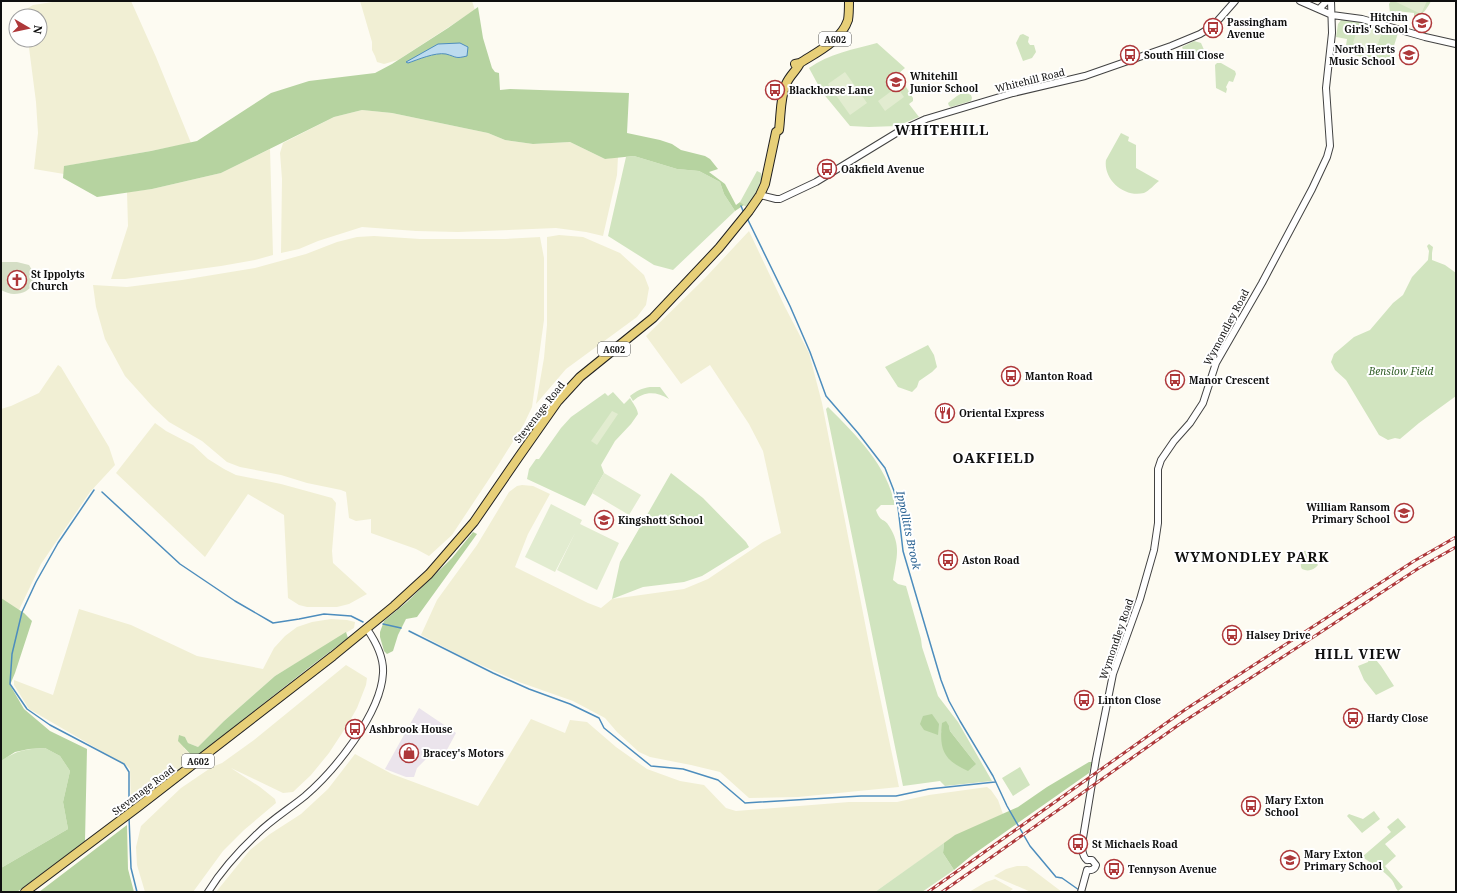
<svg xmlns="http://www.w3.org/2000/svg" width="1457" height="893" viewBox="0 0 1457 893" font-family="'Noto Serif',serif">
  <rect width="100%" height="100%" fill="#fdfbf2"/>
  <!-- industrial -->
  <path fill="#ebe4ec" d="M419,708L456,733L442,759L431,754L417,768L414,777H406L385,769Z"/>
  <!-- farmland -->
  <path fill="#f1efd4" d="M59,1H131L156,57L191,143L151,151L65,166L64,174L34,169L38,133L36,102L28,40H40V16H26L25,13L28,8L33,5Z
    M360,1H472L475,10L398,60L384,64L377,62L375,56L372,50V42Z
    M362,110L392,113L488,133L505,140L533,144L570,142L605,159L618,157L617,175L603,236L586,232L556,228L458,232L416,231L362,227L318,241L299,249L281,253L282,179L280,153L283,143L334,117Z
    M270,149L273,255L255,260L221,266L125,279H111L128,226L127,192L152,189L221,173Z
    M749,231L785,307L809,353L822,403L873,664L899,787L798,797L749,798L720,772L691,765L650,757L639,752L617,732L605,718L573,701L519,682L465,658L421,635L437,600L477,545L509,492L517,486L522,485L533,486L550,494L528,534L515,567L588,603L601,608L612,599L684,589L708,579L763,542L781,533L763,451L749,424L710,365L681,384L646,336L705,278Z
    M559,235L583,237L620,253L644,275L649,288L646,305L637,317L566,369L536,404L544,358L547,325V237Z
    M374,236L420,239H505L540,237L544,258V320L532,407L524,424L497,467L452,535L429,556L416,549L371,533V519L356,521L349,518L346,492L341,490L307,483L281,475L240,467L227,462L202,441L169,422L152,406L125,376L105,339L96,307L93,285L127,287L182,280L255,268L306,254L337,242L357,237Z
    M58,365L61,367L109,447L115,465L90,492L41,564L19,610L1,599V409L11,406L39,393Z
    M155,423L166,431L193,445L208,459L224,469L236,475L281,484L332,498L336,503L332,551L333,563L367,594L349,604L337,607H307L299,605L288,598L284,515L248,494L205,557L116,473Z
    M79,609L131,625L197,656L263,669L274,648L285,636L297,627L312,622L331,619L347,620L355,622L354,628L275,676L224,721L198,747L188,743L185,737L184,748L194,758L131,806L130,769L127,766L29,709L14,685V680L53,695Z
    M346,665L367,678L366,685L357,708L348,724L329,753L311,775L293,792L283,793L231,768L260,787L275,799L276,803L244,830L223,851L193,892H145L137,865L136,847L141,826L181,788L212,767L222,763L254,740Z
    M531,719L565,733L570,720L587,722L616,747L647,769L680,781L704,785L726,808L736,811L849,802H897L929,795L987,787L991,790L998,800L1003,814L955,836L875,892H216L250,850L270,834L301,814L328,789L355,754L392,774L478,806Z
    M1017,866H1027L1033,870L1062,892H1031L994,876L1006,869Z
    M995,879L1013,889L1010,891L1011,892H969L986,882Z"/>
  <!-- green -->
  <path fill="#d1e4bf" fill-rule="evenodd" d="M1391,1H1431C1427,9 1423,15 1414,18V13L1396,11L1393,14L1390,13L1389,4Z
    M1342,19L1360,21L1375,50L1383,28L1398,33L1388,65L1345,52L1347,39L1336,37L1338,24Z
    M1023,34L1029,37L1028,42L1030,45H1034L1036,52L1032,58L1023,61L1016,43L1020,35Z
    M1194,41L1201,43L1205,52L1186,57L1182,47Z
    M877,43L905,68L899,73L903,77L901,79L913,98V101L909,104L919,117L897,126L869,127L850,126L822,92L809,68C828,54 855,49 877,43Z
    M1217,63H1221L1235,71L1236,74L1233,82L1229,81L1226,87L1227,89L1226,93L1216,88L1215,65Z
    M964,92L971,95L972,98L971,101L951,107L949,106L948,103L957,96Z
    M1121,133L1129,137L1128,141L1136,145V168L1159,181C1155,184 1149,191 1144,193C1124,198 1103,179 1106,160Z
    M634,156L677,169L699,171L720,182L724,194L735,211L673,270L654,265L608,236L626,157Z
    M757,171L761,173L762,177L757,191L746,207L740,202Z
    M1429,244L1433,247L1432,253V260L1445,265L1456,273V396L1419,423L1400,439L1395,438L1388,440L1379,435L1346,380L1335,370L1331,362L1334,354L1354,337L1370,330L1393,303L1403,295L1412,277L1428,260L1429,251L1427,246Z
    M928,345L934,355L937,367L932,372L919,381L917,387L912,392L898,387L885,367Z
    M650,387H660L669,399C656,391 644,391 633,401L630,396C636,391 642,388 650,387Z
    M613,392L624,404L630,398C633,404 637,407 638,414L631,424L615,441L601,465L604,473L585,506L527,479L529,469L536,459H539L561,428L571,417L605,393L608,396Z
    M828,407C856,435 887,465 895,505H881L876,510C880,523 885,518 889,526C902,546 896,559 893,580L898,584L906,586L921,639L922,647L938,696L958,722L992,781L945,786L940,781L903,786L826,409ZM949,726L950,731L976,764L941,732Z
    M671,473L703,498L746,542L749,547L702,576L684,582L643,587L612,599L620,562Z
    M1300,551H1309L1318,565C1314,570 1308,572 1302,569L1301,567Z
    M1371,654L1381,666L1394,686L1376,695L1364,680L1358,666L1368,662Z
    M45,748L60,756L70,771L63,802L68,829L1,868V761C18,750 25,749 45,748Z
    M1020,767L1030,785L1013,796L1002,778Z
    M1374,811L1380,819L1362,833L1347,816L1349,814L1363,819Z
    M1398,818L1406,827L1385,844L1396,856L1385,866L1403,887L1398,891C1395,888 1395,884 1392,880C1383,870 1373,864 1362,857L1391,832L1387,827Z
    M944,843L943,853L954,870L922,892H875Z"/>
  <!-- forest -->
  <path fill="#b6d3a0" d="M478,7L483,38L492,68L495,72L499,73L500,90L510,89L629,93L627,133L660,140L672,144L681,150L705,156L710,159L718,169L709,172L725,184L736,205L740,202L744,205L735,211L724,194L720,182L699,171L677,169L634,156L605,159L570,142L533,144L505,140L488,133L392,113L362,110L334,117L221,173L152,189L97,197L63,178L64,166L151,151L197,141L271,93L309,81L375,73L392,64L448,28Z
    M473,532L477,534L417,617L406,619L398,635L393,651L387,654L384,651L380,637V632L384,621L407,602L452,558Z
    M1,598L24,613L32,621L15,673L10,685L24,709L50,731L87,749L85,841L17,892H1V868L68,829L63,802L70,771L60,756L45,748L29,749L15,752L1,761Z
    M346,632L348,638L311,666L194,758L178,741L179,735L185,737L188,743L198,747L224,721L275,676Z
    M932,714L939,724L938,735L924,730L920,724L923,716Z
    M946,721L949,726L950,731L976,764L968,771C943,760 939,749 942,723Z
    M1089,762H1092L1089,773L971,856L954,870L943,853L944,843L955,835L1018,807L1047,787Z
    M127,825L128,869L134,892H39Z"/>
  <!-- cemetery -->
  <path fill="#d5dec5" d="M1,262H17L29,265C39,279 32,294 14,294C10,294 5,292 1,290Z"/>
  <!-- pitch -->
  <path fill="#e2ecd0" d="M1394,1H1427L1421,14Z
    M1360,21L1383,28L1376,50L1353,43Z
    M845,72L867,103L850,115L828,84Z
    M897,87L904,97L885,111L878,101Z
    M612,411L618,414L597,445L591,441Z
    M604,473L641,495L629,515L592,493Z
    M551,504L582,520L580,524L619,543L597,590L557,570L575,533L555,572L525,557Z"/>
  <!-- water -->
  <path fill="#bcdbef" stroke="#4d8dbd" d="M460,43L468,47L467,56C455,59 457,57 446,54C435,52 417,60 408,63L406,62L438,44Z"/>
  <g fill="none" stroke-linecap="round" stroke-linejoin="round">
    <!-- stream -->
    <path stroke="#4d8dbd" stroke-width="1.5" d="M741,206L744,213
      M747,218L790,306L810,352L826,396L858,433L885,468L894,491L898,507L903,551L941,680L949,701L960,721L993,776L1007,806L1030,846L1056,877L1062,878L1079,890
      M94,490L58,543L36,582L22,612L12,654L10,684L27,709L50,725L124,764L129,772V811
      M102,492L180,564L235,601L273,623L299,619L324,614L351,616L363,622
      M383,624L401,628
      M409,631L493,673L529,689L570,704L599,718L604,728L651,766L683,769L718,780L745,803L861,796H896L929,789L995,782
      M129,817L131,868L137,892"/>
    <defs>
      <path id="minor" d="M1300,1L1332,15L1362,19L1425,37L1456,44
        M1319,9L1327,1
        M760,195L776,199H780L816,182L898,132L926,119L1013,93L1085,76L1171,46L1200,34L1213,26L1235,1
        M1087,860C1081,855 1082,846 1083,838L1096,759L1113,674L1140,599L1154,550L1158,523V469L1161,460L1174,441L1190,423L1203,403L1216,363L1262,283L1312,189L1327,157L1330,146L1326,88L1332,33L1331,1
        M1087,860H1092L1096,865C1095,869 1092,871 1087,870
        M208,892C221,871 239,851 257,834C271,820 289,809 305,796C334,771 381,714 383,673C384,657 376,642 367,629
        M1081,892L1087,870"/>
      <path id="major" d="M795,64L800,63C817,52 841,41 848,20C849,14 849,7 849,1
        M25,892L138,807L333,656L394,606L429,574L474,522L518,458L558,401L580,377L653,318L719,248L749,211L760,195L765,184L776,132L779,130C781,115 780,98 786,84C790,75 797,70 800,63"/>
    </defs>
    <!-- minor casing -->
    <use href="#minor" stroke="#424242" stroke-width="8"/>
    <!-- major casing -->
    <use href="#major" stroke="#202020" stroke-width="10"/>
    <!-- minor -->
    <use href="#minor" stroke="#fff" stroke-width="6"/>
    <!-- major -->
    <use href="#major" stroke="#e7cf78" stroke-width="8"/>
    <defs>
      <path id="rail" d="M928,892L1186,709L1414,561L1456,537
        M942,892L1180,724L1419,568L1456,547"/>
    </defs>
    <!-- rail casing -->
    <use href="#rail" stroke="#ae383a" stroke-width="3"/>
    <!-- rail -->
    <use href="#rail" stroke="#fff" stroke-width="1.5" stroke-dasharray="4.5" stroke-linecap="butt"/>
  </g>
  <!-- icons -->
  <defs>
    <symbol id="school-ring" viewBox="-11 -11 22 22"><circle r="9.5" fill="#fff" stroke="#ae383a" stroke-width="1.5"/><path d="M0-5L7-2L0 1L-7-2ZM-4 1L0 2.5L4 1V4Q0 6-4 4Z" fill="#ae383a"/></symbol>
    <symbol id="bus-ring" viewBox="-11 -11 22 22"><circle r="9.5" fill="#fff" stroke="#ae383a" stroke-width="1.5"/><path d="M-5-6H5V4H4V6H2V4H-2V6H-4V4H-5ZM-3.5-4V0h7V-4ZM-3.5 1.2v1.5H-2V1.2ZM2 1.2v1.5H3.5V1.2Z" fill="#ae383a"/></symbol>
    <symbol id="church-ring" viewBox="-11 -11 22 22"><circle r="9.5" fill="#fff" stroke="#ae383a" stroke-width="1.5"/><path d="M-1.2-6h2.4v3.5h3.3v2.4h-3.3V6h-2.4V-.1h-3.3v-2.4h3.3Z" fill="#ae383a"/></symbol>
    <symbol id="restaurant-ring" viewBox="-11 -11 22 22"><circle r="9.5" fill="#fff" stroke="#ae383a" stroke-width="1.5"/><path d="M-5-6h1v4h1v-4h1v4h1v-4h1v5L-1.5 .5V6h-2V.5L-5-1ZM5-6V6H3V1.5H1.5Q1.5-4 5-6Z" fill="#ae383a"/></symbol>
    <symbol id="shop-ring" viewBox="-11 -11 22 22"><circle r="9.5" fill="#fff" stroke="#ae383a" stroke-width="1.5"/><path d="M-5-2.5h2.3a2.7 3.5 0 0 1 5.4 0H5L5.5 6h-11ZM-1.5-2.5h3a1.5 2.3 0 0 0-3 0Z" fill="#ae383a"/></symbol>
  </defs>
  <g fill-rule="evenodd">
    <use href="#school-ring" x="1411" y="12" width="22" height="22"/>
    <use href="#bus-ring" x="1202" y="17" width="22" height="22"/>
    <use href="#bus-ring" x="1119" y="44" width="22" height="22"/>
    <use href="#school-ring" x="1398" y="44" width="22" height="22"/>
    <use href="#school-ring" x="885" y="71" width="22" height="22"/>
    <use href="#bus-ring" x="764" y="79" width="22" height="22"/>
    <use href="#bus-ring" x="816" y="158" width="22" height="22"/>
    <use href="#church-ring" x="6" y="269" width="22" height="22"/>
    <use href="#bus-ring" x="1000" y="365" width="22" height="22"/>
    <use href="#bus-ring" x="1164" y="369" width="22" height="22"/>
    <use href="#restaurant-ring" x="934" y="402" width="22" height="22"/>
    <use href="#school-ring" x="1393" y="502" width="22" height="22"/>
    <use href="#school-ring" x="593" y="509" width="22" height="22"/>
    <use href="#bus-ring" x="937" y="549" width="22" height="22"/>
    <use href="#bus-ring" x="1221" y="624" width="22" height="22"/>
    <use href="#bus-ring" x="1073" y="689" width="22" height="22"/>
    <use href="#bus-ring" x="1342" y="707" width="22" height="22"/>
    <use href="#bus-ring" x="344" y="718" width="22" height="22"/>
    <use href="#shop-ring" x="398" y="742" width="22" height="22"/>
    <use href="#bus-ring" x="1240" y="795" width="22" height="22"/>
    <use href="#bus-ring" x="1067" y="833" width="22" height="22"/>
    <use href="#school-ring" x="1279" y="849" width="22" height="22"/>
    <use href="#bus-ring" x="1103" y="858" width="22" height="22"/>
  </g>
  <g text-anchor="middle" dominant-baseline="central" stroke-width="4" stroke-linejoin="round" paint-order="stroke">
    <!-- shield labels -->
    <g fill="#fff" stroke="#575757" stroke-width="1">
      <rect x="819" y="32" width="32" height="14" rx="3"/>
      <rect x="598" y="342" width="32" height="14" rx="3"/>
      <rect x="182" y="754" width="32" height="14" rx="3"/>
    </g>
    <g font-size="9" font-weight="bold" fill="#0f0f0f">
      <text x="835" y="39">A602</text>
      <text x="614" y="349">A602</text>
      <text x="198" y="761">A602</text>
    </g>
    <!-- poi labels -->
    <g font-size="10" font-weight="bold" fill="#0f0f0f" stroke="#fff" text-anchor="start">
      <text x="1408" y="17" text-anchor="end">Hitchin<tspan x="1408" dy="12">Girls' School</tspan></text>
      <text x="1227" y="22">Passingham<tspan x="1227" dy="12">Avenue</tspan></text>
      <text x="1395" y="49" text-anchor="end">North Herts<tspan x="1395" dy="12">Music School</tspan></text>
      <text x="1144" y="55">South Hill Close</text>
      <text x="910" y="76">Whitehill<tspan x="910" dy="12">Junior School</tspan></text>
      <text x="789" y="90">Blackhorse Lane</text>
      <text x="841" y="169">Oakfield Avenue</text>
      <text x="31" y="274">St Ippolyts<tspan x="31" dy="12">Church</tspan></text>
      <text x="1025" y="376">Manton Road</text>
      <text x="1189" y="380">Manor Crescent</text>
      <text x="959" y="413">Oriental Express</text>
      <text x="1390" y="507" text-anchor="end">William Ransom<tspan x="1390" dy="12">Primary School</tspan></text>
      <text x="618" y="520">Kingshott School</text>
      <text x="962" y="560">Aston Road</text>
      <text x="1246" y="635">Halsey Drive</text>
      <text x="1098" y="700">Linton Close</text>
      <text x="1367" y="718">Hardy Close</text>
      <text x="369" y="729">Ashbrook House</text>
      <text x="423" y="753">Bracey's Motors</text>
      <text x="1265" y="800">Mary Exton<tspan x="1265" dy="12">School</tspan></text>
      <text x="1092" y="844">St Michaels Road</text>
      <text x="1304" y="854">Mary Exton<tspan x="1304" dy="12">Primary School</tspan></text>
      <text x="1128" y="869">Tennyson Avenue</text>
    </g>
    <!-- street labels -->
    <g font-size="10" fill="#0f0f0f" stroke="#fff">
      <text transform="translate(1030 80) rotate(-14)">Whitehill Road</text>
      <text transform="translate(1226 327) rotate(-62)">Wymondley Road</text>
      <text transform="translate(539 412) rotate(-52)">Stevenage Road</text>
      <text transform="translate(1116 639) rotate(-71)">Wymondley Road</text>
      <text transform="translate(143 790) rotate(-37)">Stevenage Road</text>
    </g>
    <!-- park labels -->
    <g font-size="10" font-style="italic" fill="#315e27" stroke="#fff">
      <text x="1401" y="371">Benslow Field</text>
    </g>
    <!-- water labels -->
    <g font-size="11" font-style="italic" fill="#276091" stroke="#fff">
      <text transform="translate(909 530) rotate(78)">Ippollitts Brook</text>
    </g>
    <!-- district labels -->
    <g font-size="14" font-weight="bold" letter-spacing="1" fill="#0f0f0f" stroke="#fff">
      <text x="942" y="129">WHITEHILL</text>
      <text x="994" y="457">OAKFIELD</text>
      <text x="1252" y="556">WYMONDLEY PARK</text>
      <text x="1358" y="653">HILL VIEW</text>
    </g>
  </g>
  <!-- border -->
  <rect width="1457" height="893" fill="none" stroke="#0f0f0f" stroke-width="4"/>
  <!-- north arrow -->
  <g transform="translate(28 28) rotate(99)"><circle r="19" fill="#ffffff" stroke="#9f9f9f"/>
  <path d="M0-3L7 15L0 10L-7 15Z" fill="#ae383a"/>
  <text y="-6" font-size="11" font-weight="bold" text-anchor="middle" fill="#0f0f0f">N</text>
  </g>
</svg>
